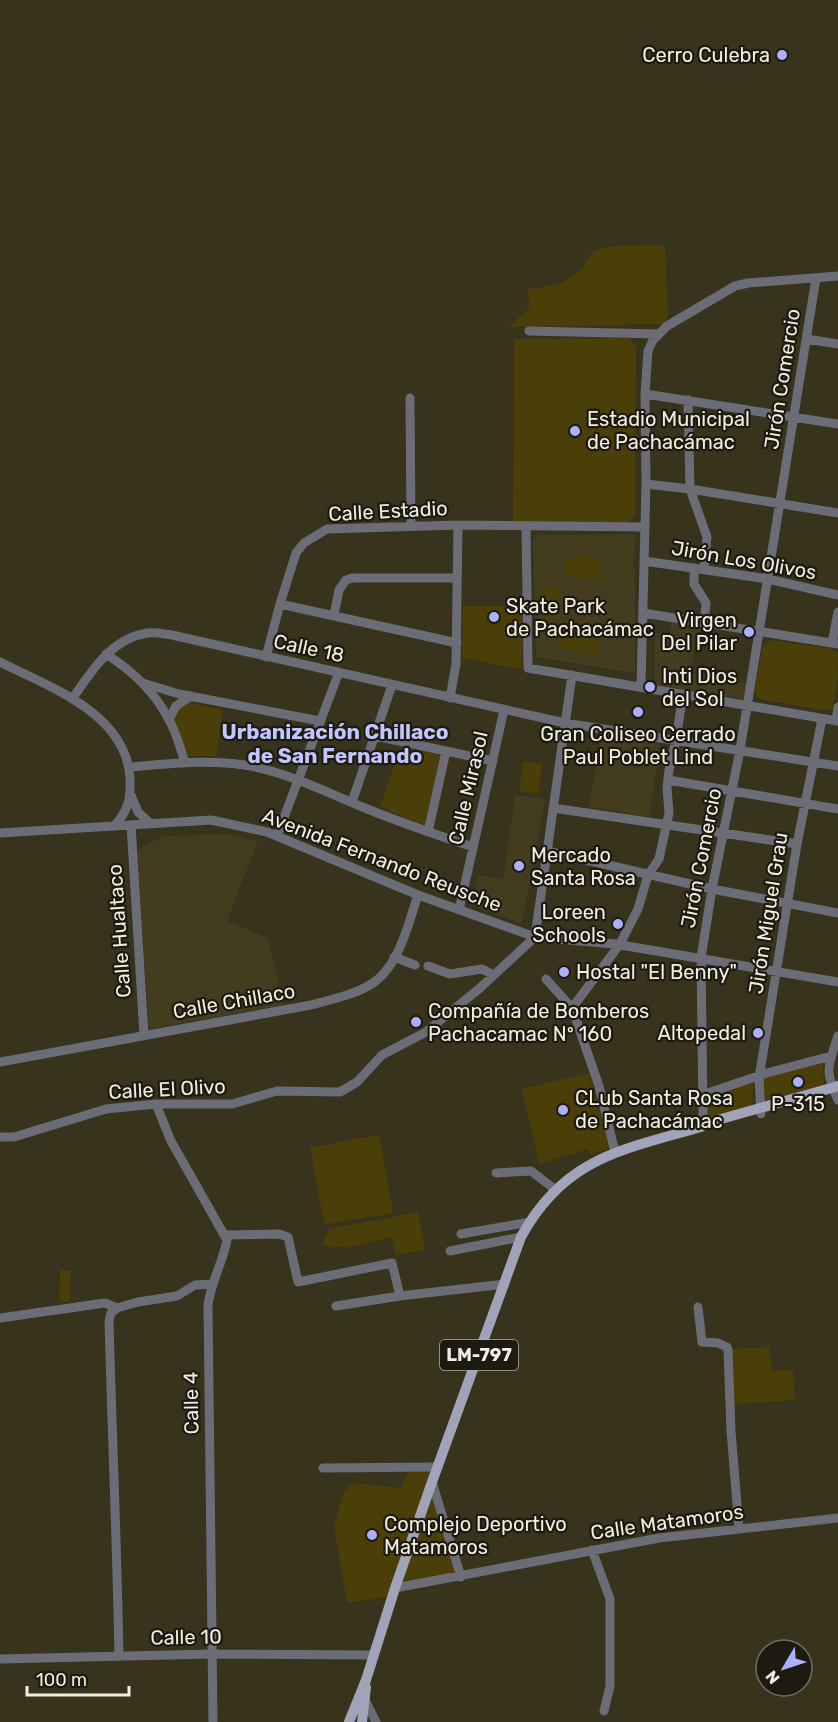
<svg xmlns="http://www.w3.org/2000/svg" width="838" height="1722" viewBox="0 0 838 1722" font-family="Rubik,sans-serif">
  <rect width="100%" height="100%" fill="#38331d"/>
  <!-- built -->
  <path fill="#433c1f" d="M636,534L633,567L635,569V673L536,657L533,540L538,535Z
    M672,620L701,624L700,632H697L691,673L746,683L743,699L655,685V633L670,634Z
    M601,735L660,744L649,817L589,807Z
    M515,795L545,799L522,924L470,905L479,875L503,879Z
    M228,834L258,841L227,921L268,938L283,1005L149,1029L137,850L164,836Z"/>
  <!-- green -->
  <path fill="#4a3e09" d="M665,245L668,317L663,324L509,327L529,308L528,289C548,287 566,284 581,270C588,262 587,253 599,249C613,244 648,246 665,245Z
    M629,338L636,346L635,516L628,523L513,522L514,339Z
    M565,557H599V578H565Z
    M559,588L560,618L542,619L541,589Z
    M463,606H522V668L518,669L463,658L462,656Z
    M565,620L601,628L596,656L559,648Z
    M771,640L832,649L838,652C838,669 838,693 832,709L822,710L760,699L756,694L755,689L763,645Z
    M187,702L223,710L216,756H188C180,735 164,717 187,702Z
    M401,747L438,754L441,757L427,824L423,826L380,806Z
    M523,761L542,764L538,794L519,791Z
    M826,1058L823,1065L824,1085L767,1101L763,1098V1077Z
    M589,1073L610,1148L591,1154L588,1149L539,1164L522,1089Z
    M754,1079L752,1106L741,1110L737,1109L706,1120L703,1095Z
    M377,1135L380,1139L393,1212L389,1214L328,1224L324,1223L310,1148Z
    M418,1212L425,1250L396,1255L392,1237L345,1248L344,1246L333,1248L322,1244L329,1229Z
    M60,1270L71,1271L70,1301H59Z
    M769,1347L772,1371L793,1370L795,1400L733,1404L731,1349Z
    M409,1471L432,1472L387,1597L347,1603L334,1526L344,1491L354,1483L401,1488Z
    M432,1494L458,1576L399,1586Z"/>
  <g fill="none" stroke-linecap="round" stroke-linejoin="round">
    <!-- minor -->
    <path stroke="#6b6c76" stroke-width="9" d="M529,331L658,334
      M807,339L838,344
      M645,394L838,424
      M410,398L411,526
      M688,400L690,489L707,537L704,569
      M646,484L690,489L838,513
      M526,527L528,668L838,721
      M644,561L768,579L838,595
      M694,568V584L706,603L704,623
      M280,604L457,643
      M643,613L838,644
      M334,615L339,590L346,580L352,578H457
      M832,643L838,612
      M106,654C131,670 154,691 168,718C176,731 180,748 185,762
      M266,657L280,604L296,553L304,543L327,529L458,525L645,527
      M0,662C49,687 127,713 130,779C131,798 128,811 115,825
      M143,683L179,694L320,721
      M641,686L646,484L645,394L648,351L653,340L667,326L735,286L748,283L838,276
      M450,698L456,664L458,525
      M72,699C92,671 111,638 148,633C156,632 164,634 172,635L565,723L838,766
      M169,719L176,706L191,696
      M836,721L838,707
      M375,736L493,761
      M130,767C168,764 206,759 244,765C288,772 325,792 365,808C401,823 437,835 473,847
      M668,780L838,809
      M131,795L138,812L150,823
      M352,802L392,685
      M553,808L797,844
      M131,825L144,1035
      M428,832L446,751
      M0,833L211,820L267,832L418,895L535,937L615,944L838,982
      M277,836L339,672
      M547,851L712,889L838,913
      M459,910L504,710
      M535,937L572,675
      M394,957L415,965
      M428,966L450,974L482,969L494,975
      M546,979L572,1008L599,1086L615,1152
      M572,1008L620,944L638,909L648,875L659,859L669,813L667,788L669,770L676,740L683,694
      M838,1036C828,1066 824,1070 838,1100
      M0,1062L311,1005C330,1000 353,995 370,985C399,968 408,924 418,895
      M702,1095L767,1073L831,1056
      M156,1104L171,1141L227,1240C223,1262 211,1282 208,1305L213,1722
      M761,1114L759,1078L797,844L822,719
      M701,1127L703,1113L701,958L712,889L740,750L816,278
      M0,1137H14L106,1109L156,1104H232L277,1091L340,1092L357,1082L382,1055L426,1032L437,1023L480,988L535,937
      M496,1173L531,1171L556,1190
      M461,1234L530,1222
      M224,1235L279,1234L288,1237L298,1282L392,1263L400,1296L505,1284
      M450,1251L521,1237
      M336,1306L400,1296
      M698,1307L702,1342L718,1343L727,1347L728,1350L731,1431L739,1528
      M0,1318L105,1303L117,1308
      M323,1468L438,1467
      M432,1482L461,1577
      M592,1550L610,1599V1686L604,1711
      M395,1588L659,1538L838,1518
      M119,1657C117,1545 112,1433 109,1321L111,1313L117,1308L138,1302L177,1296L195,1285L213,1284
      M0,1659L212,1654L373,1655
      M365,1700L376,1722"/>
    <!-- major -->
    <path stroke="#a1a3b8" stroke-width="10" d="M349,1722L366,1680L395,1588L432,1482L521,1237C564,1158 621,1150 701,1127L707,1123L838,1086
      M362,1722L366,1687"/>
  </g>
  <!-- markers -->
  <g fill="#acaffb" stroke="#1d1a11" stroke-width="2">
    <circle cx="782" cy="55" r="6"/>
    <circle cx="575" cy="431" r="6"/>
    <circle cx="494" cy="617" r="6"/>
    <circle cx="749" cy="632" r="6"/>
    <circle cx="650" cy="687" r="6"/>
    <circle cx="638" cy="712" r="6"/>
    <circle cx="519" cy="866" r="6"/>
    <circle cx="618" cy="924" r="6"/>
    <circle cx="564" cy="972" r="6"/>
    <circle cx="416" cy="1022" r="6"/>
    <circle cx="758" cy="1033" r="6"/>
    <circle cx="798" cy="1082" r="6"/>
    <circle cx="563" cy="1110" r="6"/>
    <circle cx="372" cy="1535" r="6"/>
  </g>
  <g text-anchor="middle" dominant-baseline="central" stroke-width="4.5" stroke-linejoin="round" paint-order="stroke">
    <!-- shield labels -->
    <rect fill="#1d1a11" stroke="#b2aea3" stroke-width="1.5" x="440" y="1340" width="78" height="30" rx="4.5"/>
    <g font-size="18" font-weight="bold" fill="#f2eee1">
      <text x="479" y="1355">LM-797</text>
    </g>
    <!-- poi labels -->
    <g font-size="20" fill="#f2eee1" stroke="#1d1a11" text-anchor="start">
      <text x="770" y="55" text-anchor="end">Cerro Culebra</text>
      <text x="587" y="419">Estadio Municipal<tspan x="587" dy="23">de Pachacámac</tspan></text>
      <text x="506" y="606">Skate Park<tspan x="506" dy="23">de Pachacámac</tspan></text>
      <text x="737" y="620" text-anchor="end">Virgen<tspan x="737" dy="23">Del Pilar</tspan></text>
      <text x="662" y="676">Inti Dios<tspan x="662" dy="23">del Sol</tspan></text>
      <text x="638" y="734" text-anchor="middle">Gran Coliseo Cerrado<tspan x="638" dy="23">Paul Poblet Lind</tspan></text>
      <text x="531" y="855">Mercado<tspan x="531" dy="23">Santa Rosa</tspan></text>
      <text x="606" y="912" text-anchor="end">Loreen<tspan x="606" dy="23">Schools</tspan></text>
      <text x="576" y="972">Hostal "El Benny"</text>
      <text x="428" y="1011">Compañía de Bomberos<tspan x="428" dy="23">Pachacamac Nº 160</tspan></text>
      <text x="746" y="1033" text-anchor="end">Altopedal</text>
      <text x="575" y="1098">CLub Santa Rosa<tspan x="575" dy="23">de Pachacámac</tspan></text>
      <text x="798" y="1104" text-anchor="middle">P-315</text>
      <text x="384" y="1524">Complejo Deportivo<tspan x="384" dy="23">Matamoros</tspan></text>
    </g>
    <!-- street labels -->
    <g font-size="20" fill="#f2eee1" stroke="#1d1a11">
      <text transform="translate(782 379) rotate(-81)">Jirón Comercio</text>
      <text transform="translate(388 511) rotate(-3)">Calle Estadio</text>
      <text transform="translate(744 560) rotate(10)">Jirón Los Olivos</text>
      <text transform="translate(309 648) rotate(12)">Calle 18</text>
      <text transform="translate(468 788) rotate(-77)">Calle Mirasol</text>
      <text transform="translate(701 858) rotate(-79)">Jirón Comercio</text>
      <text transform="translate(382 860) rotate(21)">Avenida Fernando Reusche</text>
      <text transform="translate(768 913) rotate(-81)">Jirón Miguel Grau</text>
      <text transform="translate(119 931) rotate(-94)">Calle Hualtaco</text>
      <text transform="translate(234 1001) rotate(-10)">Calle Chillaco</text>
      <text transform="translate(167 1089) rotate(-3)">Calle El Olivo</text>
      <text transform="translate(191 1403) rotate(-91)">Calle 4</text>
      <text transform="translate(667 1522) rotate(-8)">Calle Matamoros</text>
      <text transform="translate(186 1637) rotate(-1)">Calle 10</text>
    </g>
    <!-- neighbourhood labels -->
    <g font-size="21" font-weight="bold" fill="#c2c5fe" stroke="#1d1a11">
      <text x="335" y="731">Urbanización Chillaco<tspan x="335" dy="24">de San Fernando</tspan></text>
    </g>
  </g>
  <!-- north arrow -->
  <g transform="translate(784 1668) rotate(231)"><circle r="28" fill="#1d1a11" stroke="#726f64" stroke-width="1.5"/>
  <path d="M0-4.5L10 22L0 15L-10 22Z" fill="#acaffb"/>
  <text y="-9" font-size="16" font-weight="bold" text-anchor="middle" fill="#f2eee1">N</text>
  </g>
  <!-- scale -->
  <path d="M27 1686v9h102v-9" fill="none" stroke="#f2eee1" stroke-width="3"/>
  <text x="36" y="1686" font-size="18" fill="#f2eee1" stroke="#1d1a11" stroke-width="4.5" paint-order="stroke">100 m</text>
</svg>
